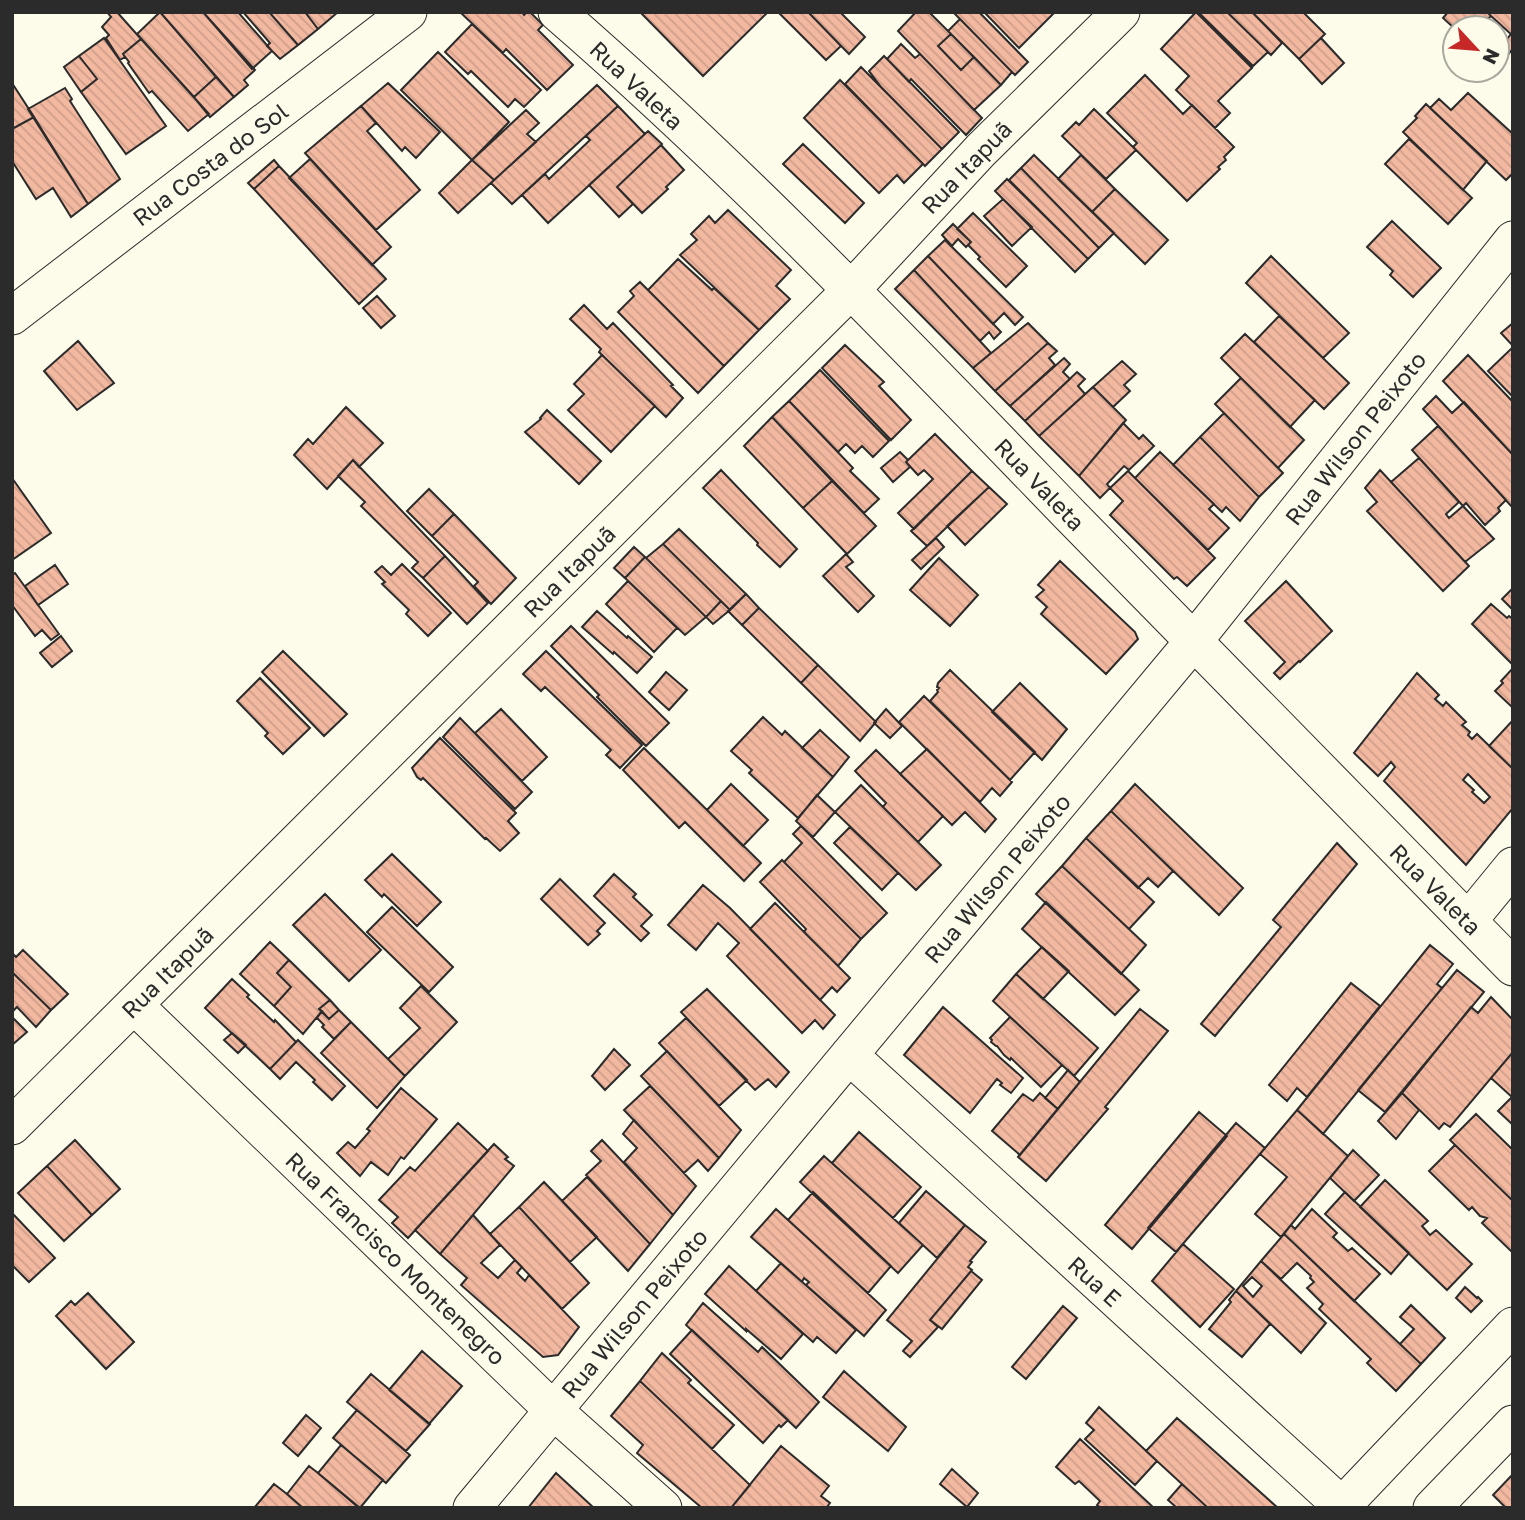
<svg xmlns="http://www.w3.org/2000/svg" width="1525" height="1520" viewBox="0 0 1525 1520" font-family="'Golos Text',sans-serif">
  <defs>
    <pattern id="building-back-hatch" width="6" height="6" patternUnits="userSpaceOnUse" patternTransform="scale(1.75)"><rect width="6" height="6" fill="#f2b8a0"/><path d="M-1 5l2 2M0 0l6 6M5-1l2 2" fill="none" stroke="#d09e8a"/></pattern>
  </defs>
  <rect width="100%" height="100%" fill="#fdfbea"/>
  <!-- building -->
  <path fill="url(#building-back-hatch)" stroke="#2b2b2b" stroke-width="2" fill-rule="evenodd" d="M107,12H117L141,39L123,54L125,57L120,60L106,38L109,35L102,27L111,17Z
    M160,12H203L255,70L244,80L248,85L234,97Z
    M160,12L216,77L194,97L137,34Z
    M203,12H238L272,51L252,69Z
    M243,12H269L298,45L280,59L267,46L270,43Z
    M269,12H305L318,29L298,45Z
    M305,12H338L318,29Z
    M460,12H522L524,15L527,12H530L543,25L538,30L573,65L547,90L506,49L503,53Z
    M640,12H768L703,76Z
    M778,12H808L841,46L826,60Z
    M808,12H840L865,37L849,54Z
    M916,12H929L951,34L938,46L961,70L974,57L1001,85L974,110L898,31Z
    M953,12H979L1028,62L1015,75Z
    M984,12H1055L1019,48Z
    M1196,12L1252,68L1218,101L1230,113L1215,128L1176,90L1189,76L1161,49Z
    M1198,12H1227L1268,52L1253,66Z
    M1227,12H1252L1282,43L1271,55Z
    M1252,12H1303L1325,34L1299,59Z
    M1448,12H1487L1491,16L1487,20L1495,28H1455V29L1443,18Z
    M1487,12H1513V36L1491,16Z
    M960,19L1012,72L1001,85L948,31Z
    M472,24L541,90L524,107L515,99L508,107L471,71L468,74L445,52Z
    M1497,29L1507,39L1511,34L1513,36V49L1497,66Z
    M951,34L974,57L961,70L938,46Z
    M104,38L166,126L126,154L81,92L97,79L79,56Z
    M1321,38L1344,63L1322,84L1299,59Z
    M141,39L209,114L188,131L152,91L149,93L128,63L129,62L123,54Z
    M901,44L915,58L920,54L982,118L966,135L911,79L909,82L887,59Z
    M438,52L509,122L472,160L401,90Z
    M79,56L97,79L81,92L64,67Z
    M884,56L959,132L942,149L881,87L869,71Z
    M861,67L942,149L925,166L845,84Z
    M1145,75L1183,114L1192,105L1234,147L1224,157L1226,160L1218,167L1220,169L1187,201L1133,147L1137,143L1107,113Z
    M216,77L234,97L210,117L194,97Z
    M840,80L923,164L904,183L897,175L879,193L804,118Z
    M12,83L34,117L12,129Z
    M388,83L440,132L416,158L405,147L402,151L361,106Z
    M597,85L618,106L512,204L491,183Z
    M65,88L72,99L70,101L120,179L88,204L28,109Z
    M1468,93L1513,134V173L1506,180L1430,108L1439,99L1451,110Z
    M1426,104L1487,161L1463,190L1403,132L1417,118L1415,116Z
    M361,106L376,123L367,131L420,190L376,230L305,153Z
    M618,106L645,134L548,223L522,195L545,174L549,179L590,140L586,136Z
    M1094,109L1136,150L1106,179L1062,136L1076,122L1079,125Z
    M526,110L539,123L527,134L536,142L494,180L472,160Z
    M34,117L88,204L71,217L53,188L36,199L12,161V129Z
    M648,131L662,144L617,187L633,204L619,217L589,185Z
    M1409,139L1472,198L1448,224L1385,164Z
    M803,144L864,203L845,223L783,164Z
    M661,145L684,170L666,187L668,189L642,213L617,187Z
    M1034,155L1114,233L1099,248L1021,168Z
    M1081,155L1115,189L1092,212L1058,179Z
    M310,159L391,247L372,265L289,178Z
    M274,160L279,166L254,189L248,183Z
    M472,160L494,180L458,213L439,193Z
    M279,166L386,279L359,304L254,189Z
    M1021,168L1099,248L1088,259L1009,180Z
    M1007,179L1088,259L1075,272L995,191Z
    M1115,189L1168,240L1145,264L1092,212Z
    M1003,199L1032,227L1012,246L984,216Z
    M728,210L791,270L776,286L790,299L759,330L680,255L697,240L691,234L709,216L715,223Z
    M973,213L1027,266L1006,287L978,259L980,257L968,245L971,242L957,229Z
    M1392,221L1441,268L1413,297L1390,275L1393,271L1367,247Z
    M953,224L971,242L966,247L958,239L952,246L942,235Z
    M945,240L1023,317L1015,325L1004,313L993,324L928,256Z
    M928,256L1001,332L994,339L989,332L980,341L914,270Z
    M1271,256L1349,333L1323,358L1246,283Z
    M678,259L712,290L714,288L759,330L724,366L648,290Z
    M914,270L991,353L973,368L895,289Z
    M640,282L724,366L698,393L618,312L634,296L630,291Z
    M377,296L395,316L381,328L363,308Z
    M584,305L607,329L613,323L673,385L671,386L683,398L666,417L599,352L601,349L570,319Z
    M1279,316L1349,383L1324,409L1254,342Z
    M1028,323L1048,343L995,391L973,368Z
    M1513,323V346L1501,333Z
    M1245,334L1315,400L1290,427L1221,358Z
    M78,341L114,383L77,410L44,371Z
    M1048,343L1057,351L1049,358L1055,365L1010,406L995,391Z
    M845,345L884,382L879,386L911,420L891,440L822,368Z
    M1513,347V397L1488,371Z
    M602,355L655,406L611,452L568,410L584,394L574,384Z
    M1468,355L1513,402V455L1443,381Z
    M1064,358L1070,364L1063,372L1070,379L1025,421L1010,406Z
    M1122,361L1136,374L1124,385L1130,391L1113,407L1093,387Z
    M820,370L889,441L873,457L862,446L855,453L846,444L838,452L789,401Z
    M1077,372L1085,379L1078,386L1085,394L1039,436L1025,421Z
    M1241,378L1304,440L1278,468L1215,404Z
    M1093,387L1126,420L1079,476L1039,436Z
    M1436,396L1452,413L1464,402L1513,455L1512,507L1423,409Z
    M789,401L853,468L850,471L879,499L864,513L772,417Z
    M346,407L383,443L359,467L353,460L327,489L294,455L308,439L313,444Z
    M547,410L601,461L579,484L525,432L541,419L540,418Z
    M1224,413L1283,473L1259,497L1200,437Z
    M772,417L832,481L803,508L744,446Z
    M1123,423L1139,439L1143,435L1154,446L1129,470L1124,466L1107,484L1110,488L1100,498L1079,476Z
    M1438,426L1506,500L1498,508L1500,511L1485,525L1466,503L1463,506L1412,450Z
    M935,434L972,471L914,529L898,513L933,479L924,470L918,475L906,462Z
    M1200,437L1259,497L1240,521L1226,507L1222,512L1173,465Z
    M900,452L908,460L906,462L910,467L893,482L881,468Z
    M1160,452L1214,504L1209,509L1229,528L1208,550L1135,478Z
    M1419,458L1459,502L1446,514L1449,518L1463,506L1494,539L1465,562L1391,482Z
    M353,460L445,556L423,578L412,568L418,562L361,506L365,502L338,476Z
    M721,470L797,549L780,567L757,545L758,543L703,488Z
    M1380,470L1469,566L1443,591L1367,511L1377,502L1365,488Z
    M972,471L989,487L927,546L911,531Z
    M1128,471L1215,558L1187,586L1177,577L1174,579L1110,515L1123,501L1110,488Z
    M12,478L51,533L12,560Z
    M832,481L876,526L847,554L803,508Z
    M989,487L1007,504L965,545L947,526Z
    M429,489L454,514L432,536L407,511Z
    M454,514L516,578L491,604L474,586L478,582L432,536Z
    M679,529L746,594L730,610L663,544Z
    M936,538L944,547L921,569L912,560Z
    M663,544L721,601L706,617L646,558Z
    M634,547L645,557L625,578L614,568Z
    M846,554L853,562L846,567L874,596L858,612L823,576Z
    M445,556L488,603L467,624L423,578Z
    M645,557L706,617L685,635L625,578Z
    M939,558L978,595L950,626L910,590Z
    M1060,561L1135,632L1138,639L1106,674L1041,614L1047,607L1036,597L1044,590L1038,585Z
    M402,564L451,613L428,636L406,614L409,610L382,584L385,582L375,572L382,566L391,575Z
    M55,565L68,584L38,605L25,586Z
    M15,573L59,634L51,640L42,630L35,636L12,605V575Z
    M628,581L677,628L654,652L606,604Z
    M1286,581L1332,631L1300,662L1299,661L1280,679L1274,673L1285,662L1245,621Z
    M1513,588V610L1502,599Z
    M746,594L759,608L742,625L728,611Z
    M721,601L730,610L713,624L706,617Z
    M1491,604L1507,618L1509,616L1513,619V665L1472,624Z
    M759,608L818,665L801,683L742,625Z
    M597,611L627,638L628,636L652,657L637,673L614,652L613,654L582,627Z
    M571,626L669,723L646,746L597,697L599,695L551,646Z
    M61,636L72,651L52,667L40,653Z
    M283,651L347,714L324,736L262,672Z
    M546,651L642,745L620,768L606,755L611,750L545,687L541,691L523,674Z
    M818,665L876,722L860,741L801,683Z
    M1513,668V708L1495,691L1503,683L1501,681Z
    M950,670L1035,752L1010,780L930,701L938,692L937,690L939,688L937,687L938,683Z
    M666,672L687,690L669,710L649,692Z
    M1417,673L1439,695L1435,699L1443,706L1446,702L1466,722L1462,725L1470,732L1468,735L1472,739L1477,734L1513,769V808L1466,865L1384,781L1395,767L1391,762L1378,776L1354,753ZM1468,774L1490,797L1484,803L1472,792L1474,790L1463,780Z
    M260,678L310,728L283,754L265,736L268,733L237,701Z
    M1020,683L1067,729L1042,760L992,712Z
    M924,696L1012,782L1000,796L992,788L980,802L899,722Z
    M501,709L547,757L522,781L475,733Z
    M886,709L902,726L890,738L874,723Z
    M763,717L782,735L785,731L833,777L798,818L749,773L752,770L731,751Z
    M460,718L532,792L515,809L443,737Z
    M1513,720V769L1489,746Z
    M820,730L849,757L833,777L802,748Z
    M440,738L516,813L508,821L519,833L500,851L486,838L485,839L423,778L421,780L417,777L412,768Z
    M644,748L761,863L744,881L685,822L679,828L623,770Z
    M927,749L996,819L985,832L965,812L952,825L900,774Z
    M876,750L943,816L918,842L883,807L886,803L855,771Z
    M731,784L768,820L743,846L707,810Z
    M1135,784L1243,888L1219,915L1111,811Z
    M861,785L941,865L916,890L835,812Z
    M817,795L835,812L813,837L796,821Z
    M1111,811L1173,871L1158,887L1148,878L1138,888L1086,838Z
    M801,826L887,913L861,939L784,862L802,843L793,834Z
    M850,827L898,873L882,890L834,843Z
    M1086,838L1154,902L1129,929L1062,866Z
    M1337,843L1357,864L1215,1036L1201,1024L1281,927L1273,920Z
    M392,854L441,902L417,926L384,894L382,897L365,880Z
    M782,860L861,939L838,966L804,932L806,929L760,882Z
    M1062,866L1146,945L1121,974L1036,894Z
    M614,874L636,894L633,897L652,915L641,926L649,933L641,941L594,896Z
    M560,879L605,923L597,931L600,934L588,945L541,899Z
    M703,885L730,908L835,1015L823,1029L815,1020L802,1033L727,956L739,943L718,923L696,950L668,925Z
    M325,894L381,950L349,981L293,925Z
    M1046,902L1139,990L1115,1015L1022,929Z
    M775,903L850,978L837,992L832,987L820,1000L750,929Z
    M392,907L453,967L429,992L367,932Z
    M270,942L289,960L277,973L291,987L274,1006L240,974Z
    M1430,945L1453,964L1437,984L1442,988L1323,1134L1297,1110Z
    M1042,947L1069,971L1043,999L1016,974Z
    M23,950L68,994L51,1010L12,972V953L16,957Z
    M289,960L330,1000L319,1009L322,1011L303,1034L274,1006L291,987L277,973Z
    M1457,970L1484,992L1385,1112L1358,1090Z
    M12,972L51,1010L36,1027L17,1007L14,1010L12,1008Z
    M1016,974L1098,1048L1074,1076L993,1001Z
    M232,979L249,995L247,997L274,1022L275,1020L296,1042L270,1069L205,1008Z
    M1351,983L1380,1006L1307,1097L1297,1088L1287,1101L1269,1085Z
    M421,986L457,1022L405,1076L388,1059L420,1028L400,1008Z
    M707,989L789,1072L776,1087L768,1079L755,1090L681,1012Z
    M1491,997L1513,1020V1052L1450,1127L1444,1123L1439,1129L1402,1093L1471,1007L1478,1013Z
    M330,1000L339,1010L329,1019L319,1009Z
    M943,1007L1023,1078L1011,1093L1000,1085L1002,1083L997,1079L970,1113L904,1055Z
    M1140,1009L1168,1031L1105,1107L1108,1109L1046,1181L1018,1157Z
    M339,1010L351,1022L334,1039L322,1027L324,1025L317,1018L322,1011L329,1019Z
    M12,1017L27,1032L12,1045Z
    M1010,1017L1062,1065L1041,1087L1011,1058L1010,1060L1004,1055L997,1046H996L991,1042L992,1040L990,1038Z
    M686,1018L747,1080L719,1106L659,1043Z
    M351,1022L405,1076L377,1108L321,1053Z
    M232,1033L246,1045L238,1053L224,1040Z
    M298,1040L345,1086L332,1100L313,1082L315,1080L296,1062L280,1079L270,1069Z
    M614,1049L630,1065L605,1090L592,1076Z
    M667,1051L741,1130L719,1158L641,1076Z
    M1513,1052V1098L1491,1078Z
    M1068,1070L1080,1082L1058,1109L1045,1098Z
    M650,1086L719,1158L708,1171L698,1160L684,1173L624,1110Z
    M401,1088L437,1119L404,1159L401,1157L388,1175L371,1162L360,1176L337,1153L348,1142L355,1148L370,1131L367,1129Z
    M1040,1093L1058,1109L1020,1155L992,1131L1023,1094L1033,1101Z
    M1402,1093L1419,1110L1396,1139L1378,1121Z
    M1512,1097L1513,1098V1125L1498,1111Z
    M1297,1110L1348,1156L1281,1237L1255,1214L1287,1177L1260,1154Z
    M1199,1112L1227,1136L1132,1249L1105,1225Z
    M1476,1114L1513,1150V1201L1450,1140Z
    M634,1120L696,1186L673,1215L624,1162L637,1148L623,1134Z
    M458,1123L488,1151L408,1238L392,1223L398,1217L379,1200L410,1167L415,1171Z
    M1236,1123L1265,1148L1176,1252L1148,1228Z
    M859,1132L921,1187L893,1218L832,1163Z
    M75,1140L120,1189L92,1215L47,1166Z
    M602,1140L673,1215L650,1244L586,1175L601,1161L591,1151Z
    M494,1144L508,1157L505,1159L514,1166L440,1254L415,1230Z
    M1455,1145L1513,1201V1253L1482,1223L1487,1218L1480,1216L1472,1207L1469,1210L1429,1171Z
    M1353,1150L1379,1175L1354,1201L1330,1178Z
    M824,1156L923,1245L898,1273L800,1182Z
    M47,1166L92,1215L64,1241L18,1193Z
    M587,1177L650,1244L628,1271L562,1201Z
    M1385,1180L1428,1221L1422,1226L1430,1235L1436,1230L1472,1264L1447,1290L1360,1207Z
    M544,1182L597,1237L570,1262L519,1207Z
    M926,1191L965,1225L937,1258L899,1223Z
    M813,1192L891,1266L868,1293L788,1220Z
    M1345,1192L1409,1253L1391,1274L1325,1214Z
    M519,1207L589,1283L562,1309L490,1234Z
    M776,1209L886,1310L864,1336L806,1285L809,1282L804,1278L802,1282L751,1237Z
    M1312,1209L1337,1233L1333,1237L1348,1251L1352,1248L1380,1274L1354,1301L1284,1234L1291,1225L1295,1229Z
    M12,1213L55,1258L29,1282L12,1265Z
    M473,1215L500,1245L481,1263L498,1278L515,1260L522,1267L517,1273L525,1281L529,1275L579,1327L558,1355L543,1357L461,1285L467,1278L440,1254Z
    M965,1225L986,1242L970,1261L972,1262L968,1267L972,1270L930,1320L938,1327L910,1357L903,1351L912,1341L887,1320Z
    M1284,1234L1421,1364L1396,1391L1367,1363L1371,1359L1319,1309L1323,1304L1307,1288L1314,1282L1310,1278L1311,1276L1297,1263L1281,1279L1261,1261Z
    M1183,1244L1234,1289L1200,1327L1152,1281Z
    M1261,1261L1326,1323L1301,1353L1236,1291ZM1252,1277L1262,1286L1253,1297L1243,1286Z
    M781,1263L856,1330L836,1353L817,1337L813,1342L756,1291Z
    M729,1266L803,1334L781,1359L746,1329V1331L705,1294Z
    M971,1271L982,1280L942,1329L930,1320Z
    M1465,1287L1477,1298L1478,1297L1482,1301L1471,1312L1456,1298Z
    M1236,1291L1270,1324L1242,1357L1209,1329L1231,1302L1229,1300Z
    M88,1293L134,1342L106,1369L56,1316L71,1301L75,1305Z
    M703,1303L758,1352L762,1347L819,1402L796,1428L686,1325Z
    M1411,1305L1445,1338L1421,1364L1400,1344L1414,1329L1400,1317Z
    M1063,1306L1077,1318L1026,1379L1012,1367Z
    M692,1330L788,1420L781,1427L779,1425L763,1443L670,1354Z
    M422,1351L462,1386L429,1424L389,1390Z
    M662,1353L691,1380L688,1383L734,1425L712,1449L640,1381Z
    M844,1371L906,1427L888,1451L823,1397Z
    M371,1374L430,1424L406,1451L347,1402Z
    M640,1381L750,1485L731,1508H702L637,1453L643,1445L611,1416Z
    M1099,1407L1157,1461L1135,1485L1085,1439L1094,1430L1086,1423Z
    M357,1410L410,1455L386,1483L333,1438Z
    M306,1415L321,1428L298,1456L283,1443Z
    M1177,1418L1193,1432L1278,1508H1208L1146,1451Z
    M1080,1439L1154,1508H1101L1097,1505L1100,1501L1079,1481L1075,1484L1056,1467Z
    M341,1445L383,1480L360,1508L318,1473Z
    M781,1446L829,1486L821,1496L830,1503L826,1508H731Z
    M309,1466L318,1473L359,1508H303L287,1494Z
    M952,1469L978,1493L967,1507L940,1484Z
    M556,1473L594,1508H528Z
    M1513,1474V1508H1506L1493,1495Z
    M274,1484L287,1494L303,1508H254Z
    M1182,1484L1208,1508H1177L1168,1500Z"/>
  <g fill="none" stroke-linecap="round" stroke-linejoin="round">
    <defs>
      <path id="street" d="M557,12C738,169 904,343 1071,516C1217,667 1365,817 1513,967
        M12,316L408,12
        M1468,921L1513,866
        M134,1005L553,1410L663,1508
        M849,1055L1342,1506
        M12,1126L852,289L981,150L1121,12
        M472,1508L1193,642L1513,240
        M1340,1508L1513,1326
        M1432,1508L1513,1424"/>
    </defs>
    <!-- street casing -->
    <use href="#street" stroke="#2b2b2b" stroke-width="39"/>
    <!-- street -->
    <use href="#street" stroke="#fdfbea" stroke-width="37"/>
  </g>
  <g text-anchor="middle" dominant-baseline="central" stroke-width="5" stroke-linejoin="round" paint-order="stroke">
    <!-- street labels -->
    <g font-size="23" fill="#2b2b2b" stroke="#fdfbea">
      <text transform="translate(637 85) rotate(43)">Rua Valeta</text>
      <text transform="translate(210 164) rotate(-37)">Rua Costa do Sol</text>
      <text transform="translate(966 167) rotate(-46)">Rua Itapuã</text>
      <text transform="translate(1355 438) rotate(-52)">Rua Wilson Peixoto</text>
      <text transform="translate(1040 484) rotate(46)">Rua Valeta</text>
      <text transform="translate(569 571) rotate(-45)">Rua Itapuã</text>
      <text transform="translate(997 878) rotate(-50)">Rua Wilson Peixoto</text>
      <text transform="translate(1436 889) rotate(45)">Rua Valeta</text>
      <text transform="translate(167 972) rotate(-45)">Rua Itapuã</text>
      <text transform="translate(396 1258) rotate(44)">Rua Francisco Montenegro</text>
      <text transform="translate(1095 1281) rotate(42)">Rua E</text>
      <text transform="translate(634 1313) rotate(-50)">Rua Wilson Peixoto</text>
    </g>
  </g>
  <!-- border -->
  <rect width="1525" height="1520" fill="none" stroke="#2b2b2b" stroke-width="28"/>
  <!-- north arrow -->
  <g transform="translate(1476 49) rotate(116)"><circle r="33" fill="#fdfbea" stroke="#a9a89e" stroke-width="2"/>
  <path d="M0-5L12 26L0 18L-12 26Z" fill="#c62828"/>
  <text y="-10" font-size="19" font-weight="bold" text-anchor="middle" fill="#2b2b2b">N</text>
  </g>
</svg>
